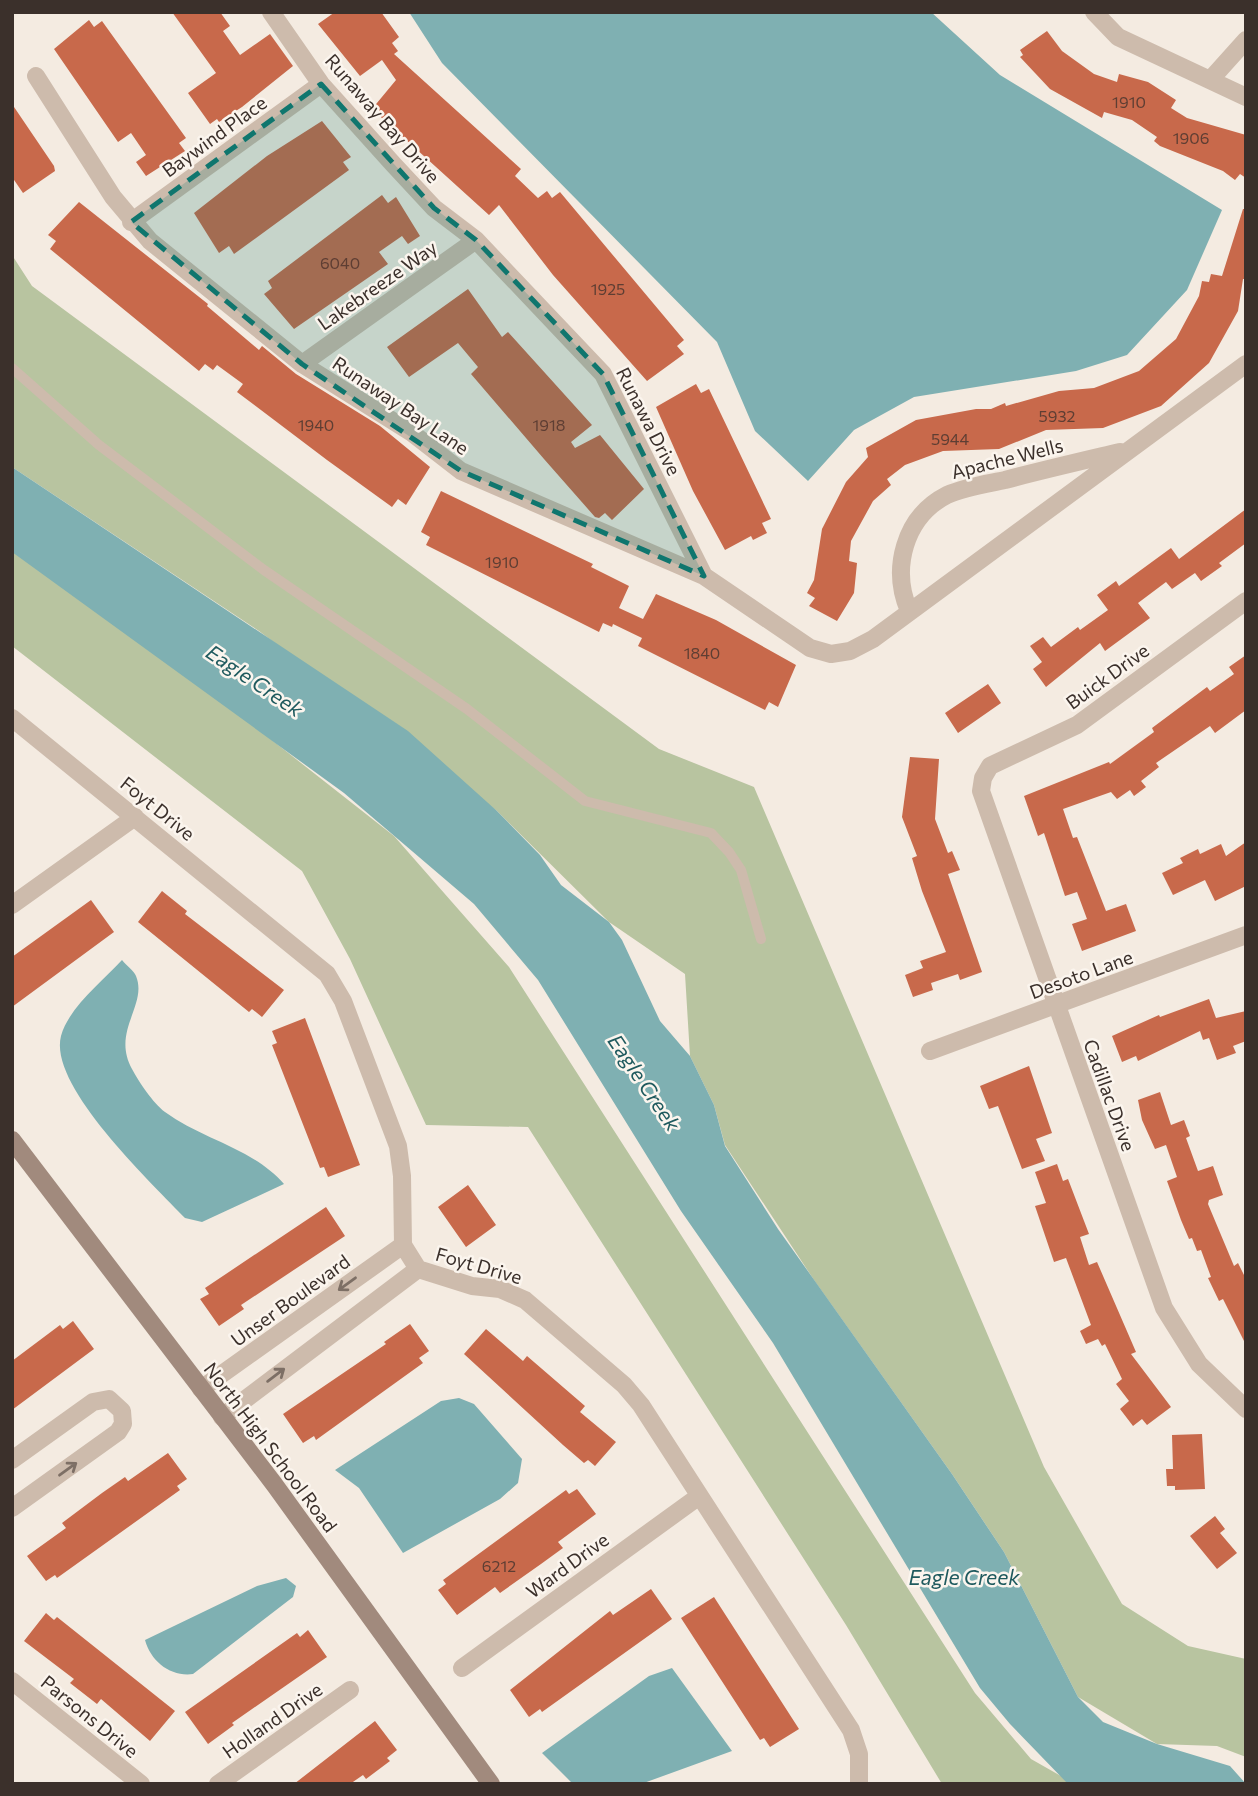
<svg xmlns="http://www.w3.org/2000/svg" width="1258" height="1796" viewBox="0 0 1258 1796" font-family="Commissioner,sans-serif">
  <rect width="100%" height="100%" fill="#f4ebe1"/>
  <!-- green -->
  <path fill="#b8c4a0" d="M12,255L32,286L659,749L754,787L1044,1467L1122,1604L1188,1646L1246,1659V1757L1217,1746L1157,1744L1078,1697L1004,1552L952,1474L814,1280L725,1145L714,1105L690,1056L685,974L609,922L497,811L259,631L12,467Z
    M12,536L394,836L509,967L975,1693L1031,1759L1075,1784H942L846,1625L528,1127L426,1125L350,959L302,871L12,646Z"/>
  <!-- water -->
  <path fill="#7fb0b2" d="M409,12H931L1000,75L1222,210L1187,290L1127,355L1076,371L914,397L854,430L808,481L755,431L717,342L442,63Z
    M12,467L408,731L497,811L540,855L561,885L609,922L622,940L660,1021L690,1056L714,1105L725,1146L778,1229L952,1474L1004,1552L1078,1697L1103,1722L1157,1744L1230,1766L1246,1784H1068L1010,1724L980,1688L773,1343L681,1211L538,980L474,904L344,793L12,552Z
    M122,960C126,965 134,971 136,976C148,1005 111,1031 132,1069C139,1082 153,1103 165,1112C203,1140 253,1148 284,1184L202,1222L185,1218C152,1183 48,1086 61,1036C69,1007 102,982 122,960Z
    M459,1398L474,1404L522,1459L518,1483L500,1499L403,1553L359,1488L335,1470L441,1401Z
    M286,1578L296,1586L293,1597L193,1674C171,1677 151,1662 145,1640L257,1586Z
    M672,1668L732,1751L641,1784H573L542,1753L649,1676Z"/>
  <!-- building -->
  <path fill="#c8694b" d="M172,12H220L230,26L223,31L240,55L270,34L293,66L242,107L219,122L217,119L210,124L188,93L216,73Z
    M335,12H381L399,37L392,43L398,51L394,54L521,169L515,176L538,198L547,191L552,198L560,192L684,340L677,346L684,354L647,381L553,275L499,205L489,215L372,109L396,80L382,60L360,76L318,24Z
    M89,20L94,27L102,21L186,138L179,143L185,151L146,176L136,162L146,155L131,133L118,142L54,49Z
    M1047,31L1062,51L1094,74L1117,82L1119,74L1148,82L1176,100L1171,108L1187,118L1246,135V178L1240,174L1235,180L1223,171L1160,146L1154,141L1157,137L1132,120L1104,112L1102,118L1050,89L1020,57L1023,55L1020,50Z
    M12,104L54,166L55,171L23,193L12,177Z
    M322,121L351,157L343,162L349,170L234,254L229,246L219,253L194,213L267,156Z
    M382,195L388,203L396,197L420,236L408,244L402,236L379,252L388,264L294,329L264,294L272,288L268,281Z
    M79,202L208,304L207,306L259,350L262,346L296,374L380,426L430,467L406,505L398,499L392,507L327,460L237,392L243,384L217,365L213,370L205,364L199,371L50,249L56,241L48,235Z
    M1243,209H1246V279H1243L1238,311L1209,363L1161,406L1103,428L1046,430L999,449L943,451L905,465L887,479L891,485L873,501L851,541L849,561L857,563L854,593L837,621L809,606L815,598L807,593L814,580L822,529L846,482L868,457L866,448L916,420L976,409H991L1005,403L1006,406L1059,391L1094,388L1139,371L1176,339L1199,296L1202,281L1209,282L1211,274L1222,276Z
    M468,289L502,337L508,332L592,425L571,442L575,448L600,435L644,489L612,520L605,513L599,518L595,517L544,459L471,374L478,367L458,343L409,377L387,347Z
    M696,384L701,393L709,389L771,519L762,523L767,533L753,540L751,536L725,550L693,491L656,407Z
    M441,491L593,564L591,567L629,586L619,608L643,619L656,594L716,620L796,665L778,707L769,702L765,710L638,646L642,638L613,624L612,627L603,623L599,632L426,545L430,537L421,532Z
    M1246,509V543L1219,563L1222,566L1201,581L1195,573L1172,589L1166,582L1138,603L1150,618L1105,651L1100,643L1046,687L1033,669L1042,662L1030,646L1043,637L1051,647L1078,627L1080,630L1108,610L1097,595L1116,581L1119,586L1171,548L1179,559Z
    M1246,655V710L1215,733L1210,726L1156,763L1159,767L1141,781L1146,787L1134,796L1130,790L1117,799L1111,792L1063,809L1073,838L1077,837L1106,911L1126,904L1136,931L1082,951L1072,924L1087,919L1077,892L1065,896L1044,833L1038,836L1024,796L1109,762L1110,764L1154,732L1152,728L1207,687L1210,691L1234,674L1229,667Z
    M988,684L1001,703L958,733L945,713Z
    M910,757L939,759L935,819L948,853L952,851L960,870L948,874L982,972L960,980L958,974L931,983L933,990L913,997L905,975L923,968L920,961L946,952L922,891L912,858L917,856L902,817Z
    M1246,842V886L1215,901L1205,880L1173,895L1162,873L1183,863L1180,858L1198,849L1200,854L1221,844L1226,856Z
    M162,891L187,911L185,914L284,990L262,1017L252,1009L249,1012L138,922Z
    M91,900L114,932L12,1007V957Z
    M1209,999L1216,1018L1246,1011V1041L1233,1046L1236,1053L1217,1060L1209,1038L1203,1040L1200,1031L1138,1061L1136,1056L1122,1062L1112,1036L1159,1015L1160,1017Z
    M305,1018L360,1165L328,1177L324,1167L320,1168L272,1045L277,1043L272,1031Z
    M1029,1066L1052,1133L1036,1139L1045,1161L1022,1169L998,1106L989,1109L980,1086Z
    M1160,1092L1171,1125L1184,1120L1190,1136L1186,1138L1198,1171L1213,1166L1223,1195L1209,1200L1208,1204L1234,1266L1238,1263L1246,1279V1345L1223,1299L1219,1301L1208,1278L1211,1277L1201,1250L1197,1251L1192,1238L1189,1239L1181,1220L1167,1181L1177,1177L1166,1145L1155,1149L1142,1120L1138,1100Z
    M1057,1164L1063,1181L1068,1179L1089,1234L1080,1237L1089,1265L1097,1262L1136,1352L1131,1354L1171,1407L1147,1425L1142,1419L1133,1426L1120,1409L1129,1401L1116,1384L1122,1379L1105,1344L1102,1346L1098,1339L1086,1344L1080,1331L1091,1325L1066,1258L1054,1262L1035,1206L1046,1203L1035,1172Z
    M468,1185L496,1225L466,1247L438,1207Z
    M326,1207L345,1236L241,1305L244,1309L219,1326L200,1299L209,1294L205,1288Z
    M73,1321L94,1349L12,1410V1361L60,1325L63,1329Z
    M410,1324L429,1351L419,1358L423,1363L316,1440L314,1436L303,1443L283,1414L386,1344L384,1342Z
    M486,1329L523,1361L527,1356L585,1406L580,1412L616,1442L595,1466L588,1460L584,1463L563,1445L464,1354Z
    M1202,1434L1205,1489L1175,1490V1486H1167L1166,1469H1173L1172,1435Z
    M168,1453L187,1479L177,1486L180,1490L57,1578L55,1575L46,1581L27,1556L66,1528L62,1523L102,1493L125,1477L128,1481Z
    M577,1489L596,1514L558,1542L563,1548L541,1564L500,1593L495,1587L457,1615L438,1590L446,1584L443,1580L566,1490L569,1494Z
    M1215,1516L1225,1529L1220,1533L1237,1553L1217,1569L1190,1536Z
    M651,1589L672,1619L542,1712L540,1709L529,1717L510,1690L610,1611L613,1615Z
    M714,1597L799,1729L770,1747L764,1738L760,1740L681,1618Z
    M46,1613L54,1620L57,1617L175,1711L150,1741L101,1699L97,1704L70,1683L74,1679L24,1641Z
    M308,1630L327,1657L232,1723L234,1725L208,1744L185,1712L297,1633L300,1637Z
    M375,1721L397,1750L387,1758L390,1761L366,1779L363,1775L350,1784H294Z"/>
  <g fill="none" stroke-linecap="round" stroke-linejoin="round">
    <!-- lane -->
    <path stroke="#cdbbac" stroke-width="10" d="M12,368L99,445L264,570L467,709L585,801L711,833L729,852L741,870L761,939"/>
    <!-- street -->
    <path stroke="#cdbbac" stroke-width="18" d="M271,12L321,84L393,164L434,208L476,240L603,374L704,576
      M1094,12L1118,37L1246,97
      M36,76L113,197L150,241L302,364L412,433L461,471L704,576L810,648L831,654L850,651L873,639L1246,364
      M1211,79L1246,40
      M131,222L321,84
      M302,364L476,240
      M1246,601L1077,725L990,766L983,778L981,791L1164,1308L1199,1364L1246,1409
      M909,611C891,569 904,517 947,495C965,487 986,484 1005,480C1043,470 1082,461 1120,452
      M12,718L327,974L343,1001L398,1146L402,1176L403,1245L418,1269L472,1286L500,1289L525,1300L624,1385L641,1405L851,1730L859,1754V1784
      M12,905L135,817
      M930,1051L1246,935
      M201,1389L403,1245
      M222,1417L418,1269
      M12,1460L93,1402L109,1399L122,1411L123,1424L118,1432L12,1508
      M462,1668L698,1497
      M12,1681L141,1784
      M218,1784L350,1690"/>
    <!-- secondary -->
    <path stroke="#a18a7d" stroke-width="18" d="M12,1140L274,1484L491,1784"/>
  </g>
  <!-- one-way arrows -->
  <defs><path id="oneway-shaft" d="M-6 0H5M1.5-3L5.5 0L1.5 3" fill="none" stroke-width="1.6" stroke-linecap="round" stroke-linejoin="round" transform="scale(1.75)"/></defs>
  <g stroke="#7d6f65">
    <use href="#oneway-shaft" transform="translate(347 1284) rotate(144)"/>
    <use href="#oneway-shaft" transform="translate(276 1375) rotate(-37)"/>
    <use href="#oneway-shaft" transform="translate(68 1469) rotate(-36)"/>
  </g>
  <!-- marked area -->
  <path fill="#0f766e" fill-opacity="0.2" stroke="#0f766e" stroke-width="5" stroke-dasharray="14 9" stroke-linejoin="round" d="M321,84L434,208L476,240L603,374L704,576L461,471L302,364L131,222Z"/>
  <g text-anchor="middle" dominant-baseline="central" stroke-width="5" stroke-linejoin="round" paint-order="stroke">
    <!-- number labels -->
    <g font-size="16" fill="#5e3e33">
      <text x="1129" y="101">1910</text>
      <text x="1191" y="137">1906</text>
      <text x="340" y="262">6040</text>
      <text x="608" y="288">1925</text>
      <text x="1057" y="415">5932</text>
      <text x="316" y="424">1940</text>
      <text x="549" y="424">1918</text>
      <text x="950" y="438">5944</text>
      <text x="502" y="561">1910</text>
      <text x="702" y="652">1840</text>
      <text x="499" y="1565">6212</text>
    </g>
    <!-- street labels -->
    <g font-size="19" fill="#3b302b" stroke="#fbf5ee">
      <text transform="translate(383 118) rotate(49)">Runaway Bay Drive</text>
      <text transform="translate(214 136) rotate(-36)">Baywind Place</text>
      <text transform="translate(377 285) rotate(-35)">Lakebreeze Way</text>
      <text transform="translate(401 405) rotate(34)">Runaway Bay Lane</text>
      <text transform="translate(649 421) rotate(63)">Runawa Drive</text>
      <text transform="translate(1007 458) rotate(-14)">Apache Wells</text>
      <text transform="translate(1107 676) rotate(-36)">Buick Drive</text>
      <text transform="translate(158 808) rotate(39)">Foyt Drive</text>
      <text transform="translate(1081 974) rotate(-20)">Desoto Lane</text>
      <text transform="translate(1110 1095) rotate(70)">Cadillac Drive</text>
      <text transform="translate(479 1265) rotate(16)">Foyt Drive</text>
      <text transform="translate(290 1300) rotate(-36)">Unser Boulevard</text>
      <text transform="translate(271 1447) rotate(53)">North High School Road</text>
      <text transform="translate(567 1565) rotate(-36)">Ward Drive</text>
      <text transform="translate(90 1716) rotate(39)">Parsons Drive</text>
      <text transform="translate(272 1720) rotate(-35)">Holland Drive</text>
    </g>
    <!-- water labels -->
    <g font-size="21" font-style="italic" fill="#1f5a5e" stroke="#fbf5ee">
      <text transform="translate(255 680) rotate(34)">Eagle Creek</text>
      <text transform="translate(645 1082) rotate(56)">Eagle Creek</text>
      <text x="964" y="1576">Eagle Creek</text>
    </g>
  </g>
  <!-- border -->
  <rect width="1258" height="1796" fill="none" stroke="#3b302b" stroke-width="28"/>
</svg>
